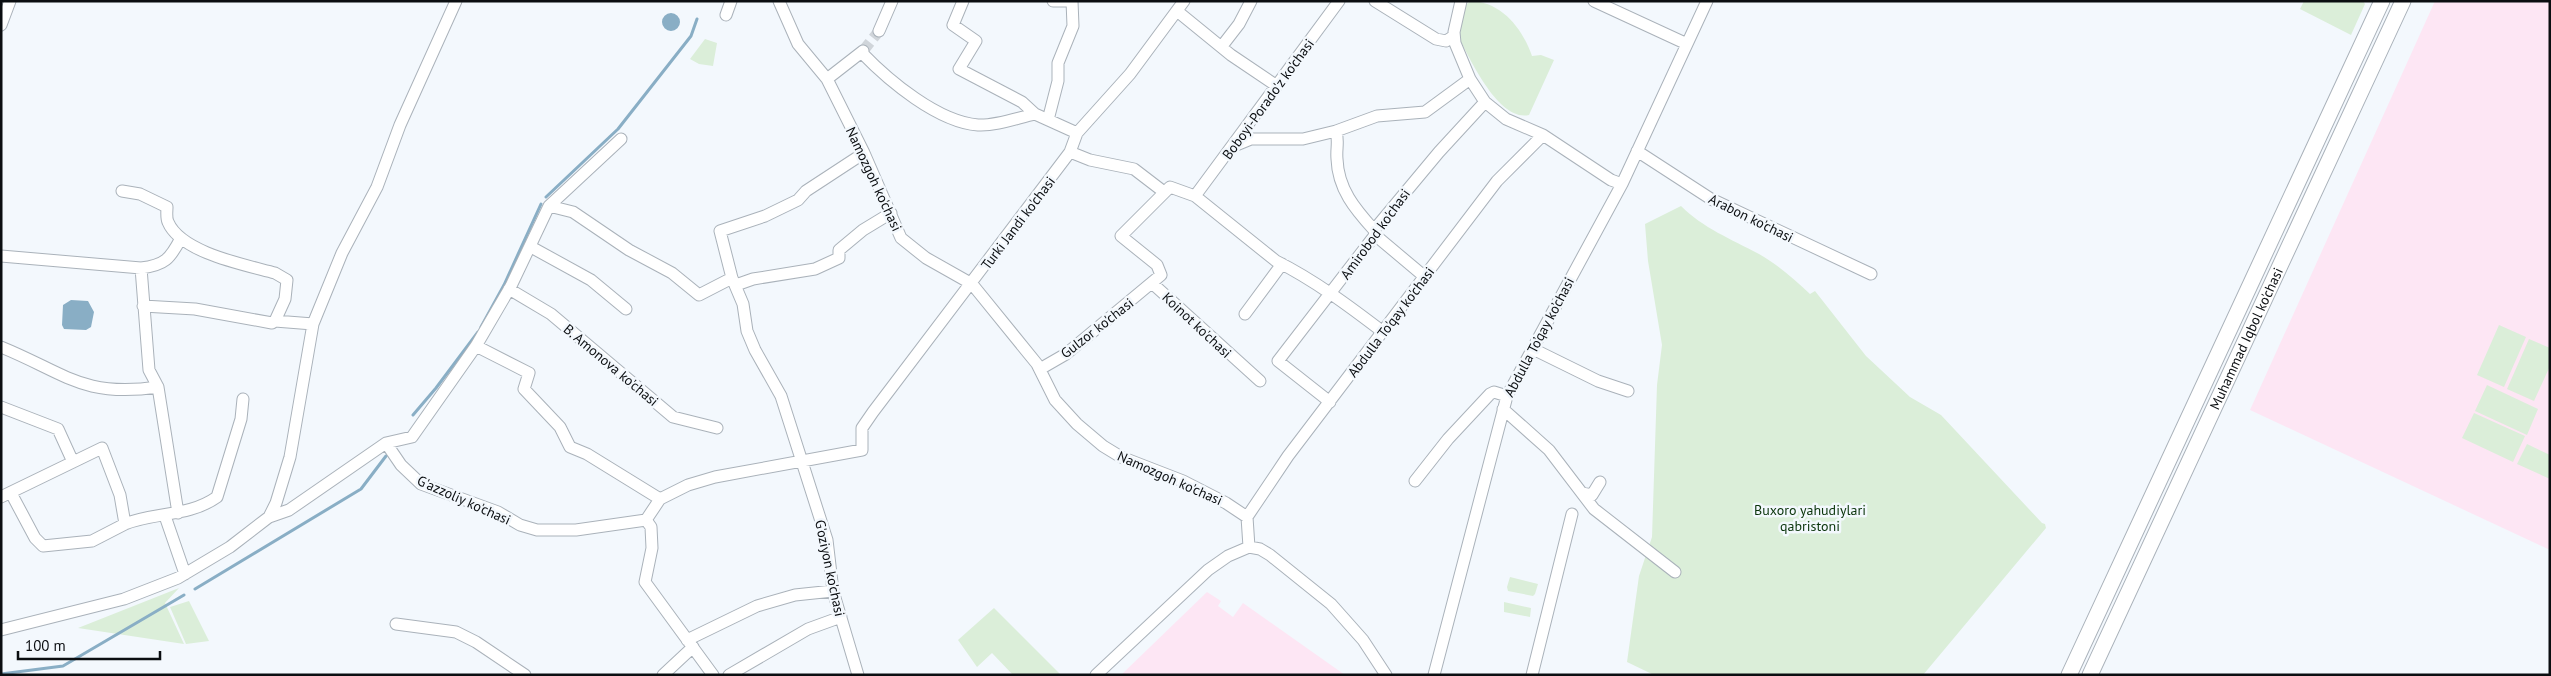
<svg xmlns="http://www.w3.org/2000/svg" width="2551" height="676" viewBox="0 0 2551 676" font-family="'PT Sans',sans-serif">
  <rect width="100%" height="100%" fill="#f3f8fd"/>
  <!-- education -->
  <path fill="#fde6f4" d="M2435,1H2550V550L2250,410Z
    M1207,592L1221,601L1218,606L1233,617L1243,603L1345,675H1121Z"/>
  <!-- green -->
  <path fill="#dbeed9" d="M1470,1C1501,1 1523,29 1532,56L1541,55L1554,60L1529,115C1499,122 1470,59 1459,38L1464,7Z
    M2304,1H2363L2365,4L2351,35L2300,9Z
    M705,39L717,43L713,66L699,64L690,59Z
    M1681,206C1703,228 1731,239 1759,254C1778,265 1794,279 1810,294L1815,291L1866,356L1910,397L1941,415L2042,523L2045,524L2046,528L1923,675H1654L1627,662L1639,576L1652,537L1657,385L1662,345L1648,261L1645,224Z
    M2499,325L2526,337L2504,387L2477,375Z
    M2529,339L2550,348V366L2534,401L2507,389Z
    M2487,385L2538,409L2527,435L2475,411Z
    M2474,413L2525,436L2513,462L2462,438Z
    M2527,444L2550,455V479L2517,464Z
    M1510,577L1538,584L1535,594L1533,596L1508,591L1507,587Z
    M179,588L165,603L184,644L78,628Z
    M189,601L209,641L186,644L170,607Z
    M1504,602L1531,608L1530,617L1504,612Z
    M994,608L1061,675H1013L992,653L977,667L958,640Z"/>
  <!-- water -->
  <path fill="#89aec5" d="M662 22a9 9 0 1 1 18 0a9 9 0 1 1-18 0Z
    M71,300L88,301L94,312L91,327L86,330L64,329L62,325L63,305Z"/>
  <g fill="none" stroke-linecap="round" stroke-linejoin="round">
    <!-- stream -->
    <path stroke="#89aec5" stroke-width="3" d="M546,197L618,129L691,36L697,19
      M481,327L504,285L541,204
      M413,415L436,388L478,332
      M195,589L361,489L386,456
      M1,674L63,666L184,595"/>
    <!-- minor-tunnel -->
    <path stroke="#d0d5da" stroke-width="11" stroke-dasharray="11 5.5" stroke-linecap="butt" d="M863,51L879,31"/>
    <defs>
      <path id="minor" d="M779,1L798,44L827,79L864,153L901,238L926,258L972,284L1037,364L1055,400L1077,424L1103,446L1121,457L1183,481L1226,503L1247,517L1249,547
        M963,1L953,25L976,41L959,69L1022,102L1035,114L1077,133
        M1053,1H1065
        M1375,1L1436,39L1446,41L1454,36
        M1461,1L1454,32L1455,43L1470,79L1485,102L1506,119L1543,135L1611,180L1622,184
        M1594,1L1687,44
        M1177,11L1231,55L1277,86
        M726,15L731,1
        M1,25L10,1
        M879,31L892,1
        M1222,46L1239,24L1251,1
        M862,53C889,81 938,122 978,125C996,126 1017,118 1035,114
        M827,79L863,51
        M1048,120L1058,81V63L1073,26L1072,1
        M1336,131C1339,141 1336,149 1337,159C1338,189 1355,209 1374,230
        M1234,146L1251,139H1303L1336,131L1377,116L1425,112L1470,79
        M1637,151L1711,199L1871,274
        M1070,152L1090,160L1134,169L1164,192
        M122,191L140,194L167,207C167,211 166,218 168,222C181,253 246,265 275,273L287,280L285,299L275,321
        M1195,196L1339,1
        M549,206L573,212L629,250L672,273L699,295L732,278
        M1375,235L1425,277
        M531,247L591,280L626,309
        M1,256L141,268C165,265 170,259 181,238
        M141,268L149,370L158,387L178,513
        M1153,284L1260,381
        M736,285L753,279L815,269L839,258V250L863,230L891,213
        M509,289L551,314L673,417L717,428
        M143,306L195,309L272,323L275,321L313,324
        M1245,314L1282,264
        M476,346L529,373L524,389L560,427L570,447L587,454L660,499
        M1,347C65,373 83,398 158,387
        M1533,349L1598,381L1628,391
        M1040,369L1066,354L1161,275L1157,265L1121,236L1170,187L1195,196L1276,261C1314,280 1349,306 1383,332
        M1330,402L1278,361L1375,235L1374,230L1439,152L1485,102
        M1,407L58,429L73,462
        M1503,409L1549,450L1594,509L1675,572
        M386,443L401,465L421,484L498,512L520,525L537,530H576L646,520
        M1415,481L1448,439L1490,394L1494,392L1507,396
        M11,493L35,538L43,546L92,541L125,524
        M1582,493L1592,495L1600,482
        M1,497L102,448L120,495L125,524C154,512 189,517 217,497L241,419L243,399
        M165,516L185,574
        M269,517L276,503L290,457L313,324L342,253L377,187L400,125L456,1
        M1247,517L1288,456L1497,181L1543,135
        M1249,547L1260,549L1270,555L1331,604L1363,640L1386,675
        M396,624L456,632L476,642L525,675
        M1,630L124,599L178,578L230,547L269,517L289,510L386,443L412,437L476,346L511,286L549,206L621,139
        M687,640L757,606L795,595L833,591
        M663,675L693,647
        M713,675L645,582L652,548L651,527L646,520L660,499L688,485L715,477L862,450V428L873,412L1070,152L1077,133L1130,74L1184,1
        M729,675L808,629L841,617
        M858,675L833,591L827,540L781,396L755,350L747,331L743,304L732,278L720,231L765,216L798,200L806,191L864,153
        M1096,675L1208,570L1228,556L1249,547
        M1434,675L1507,396L1622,184L1707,1
        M1532,675L1572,514"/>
      <g id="major">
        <path d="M2069,675L2382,1"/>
        <path id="s1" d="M2090,675L2403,1"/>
      </g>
    </defs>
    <!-- minor casing -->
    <use href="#minor" stroke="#aab2ba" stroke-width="13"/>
    <!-- major casing -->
    <use href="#major" stroke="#aab2ba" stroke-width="17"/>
    <!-- minor -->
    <use href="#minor" stroke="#fff" stroke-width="11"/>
    <!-- major -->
    <use href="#major" stroke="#fff" stroke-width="15"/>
  </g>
  <g text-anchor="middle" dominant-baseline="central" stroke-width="5" stroke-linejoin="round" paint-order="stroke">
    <!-- street labels -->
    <g font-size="14" fill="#0b0e11" stroke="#f3f8fd">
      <text transform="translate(1268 99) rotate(-54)">Boboyi-Porado'z ko'chasi</text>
      <text transform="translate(874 179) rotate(65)">Namozgoh ko'chasi</text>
      <text transform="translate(1751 218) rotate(26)">Arabon ko'chasi</text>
      <text transform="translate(1018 223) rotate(-53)">Turki Jandi ko'chasi</text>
      <text transform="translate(1375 234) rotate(-54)">Amirobod ko'chasi</text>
      <text transform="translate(1391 322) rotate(-53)">Abdulla To'qay ko'chasi</text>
      <text transform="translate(1197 325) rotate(43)">Koinot ko'chasi</text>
      <text transform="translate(1097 328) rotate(-38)">Gulzor ko'chasi</text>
      <text transform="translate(1539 337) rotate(-62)">Abdulla To’qay ko’chasi</text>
      <text stroke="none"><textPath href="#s1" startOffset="371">Muhammad Iqbol ko'chasi</textPath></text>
      <text transform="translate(611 365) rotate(40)">B. Amonova ko'chasi</text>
      <text transform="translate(1170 478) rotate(24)">Namozgoh ko'chasi</text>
      <text transform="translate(464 500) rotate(24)">G'azzoliy ko'chasi</text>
      <text transform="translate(830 568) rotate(78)">G'oziyon ko'chasi</text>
    </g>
    <!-- park labels -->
    <g font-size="14" fill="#0a340a" stroke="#f3f8fd">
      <text x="1810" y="510">Buxoro yahudiylari<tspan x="1810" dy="16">qabristoni</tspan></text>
    </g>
  </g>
  <!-- border -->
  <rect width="2551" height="676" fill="none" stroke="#0b0e11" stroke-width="5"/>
  <!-- scale -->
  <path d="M18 651v8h142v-8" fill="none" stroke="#0b0e11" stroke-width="2.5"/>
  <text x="25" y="651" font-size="15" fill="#0b0e11" stroke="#f3f8fd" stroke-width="4" paint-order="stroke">100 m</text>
</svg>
